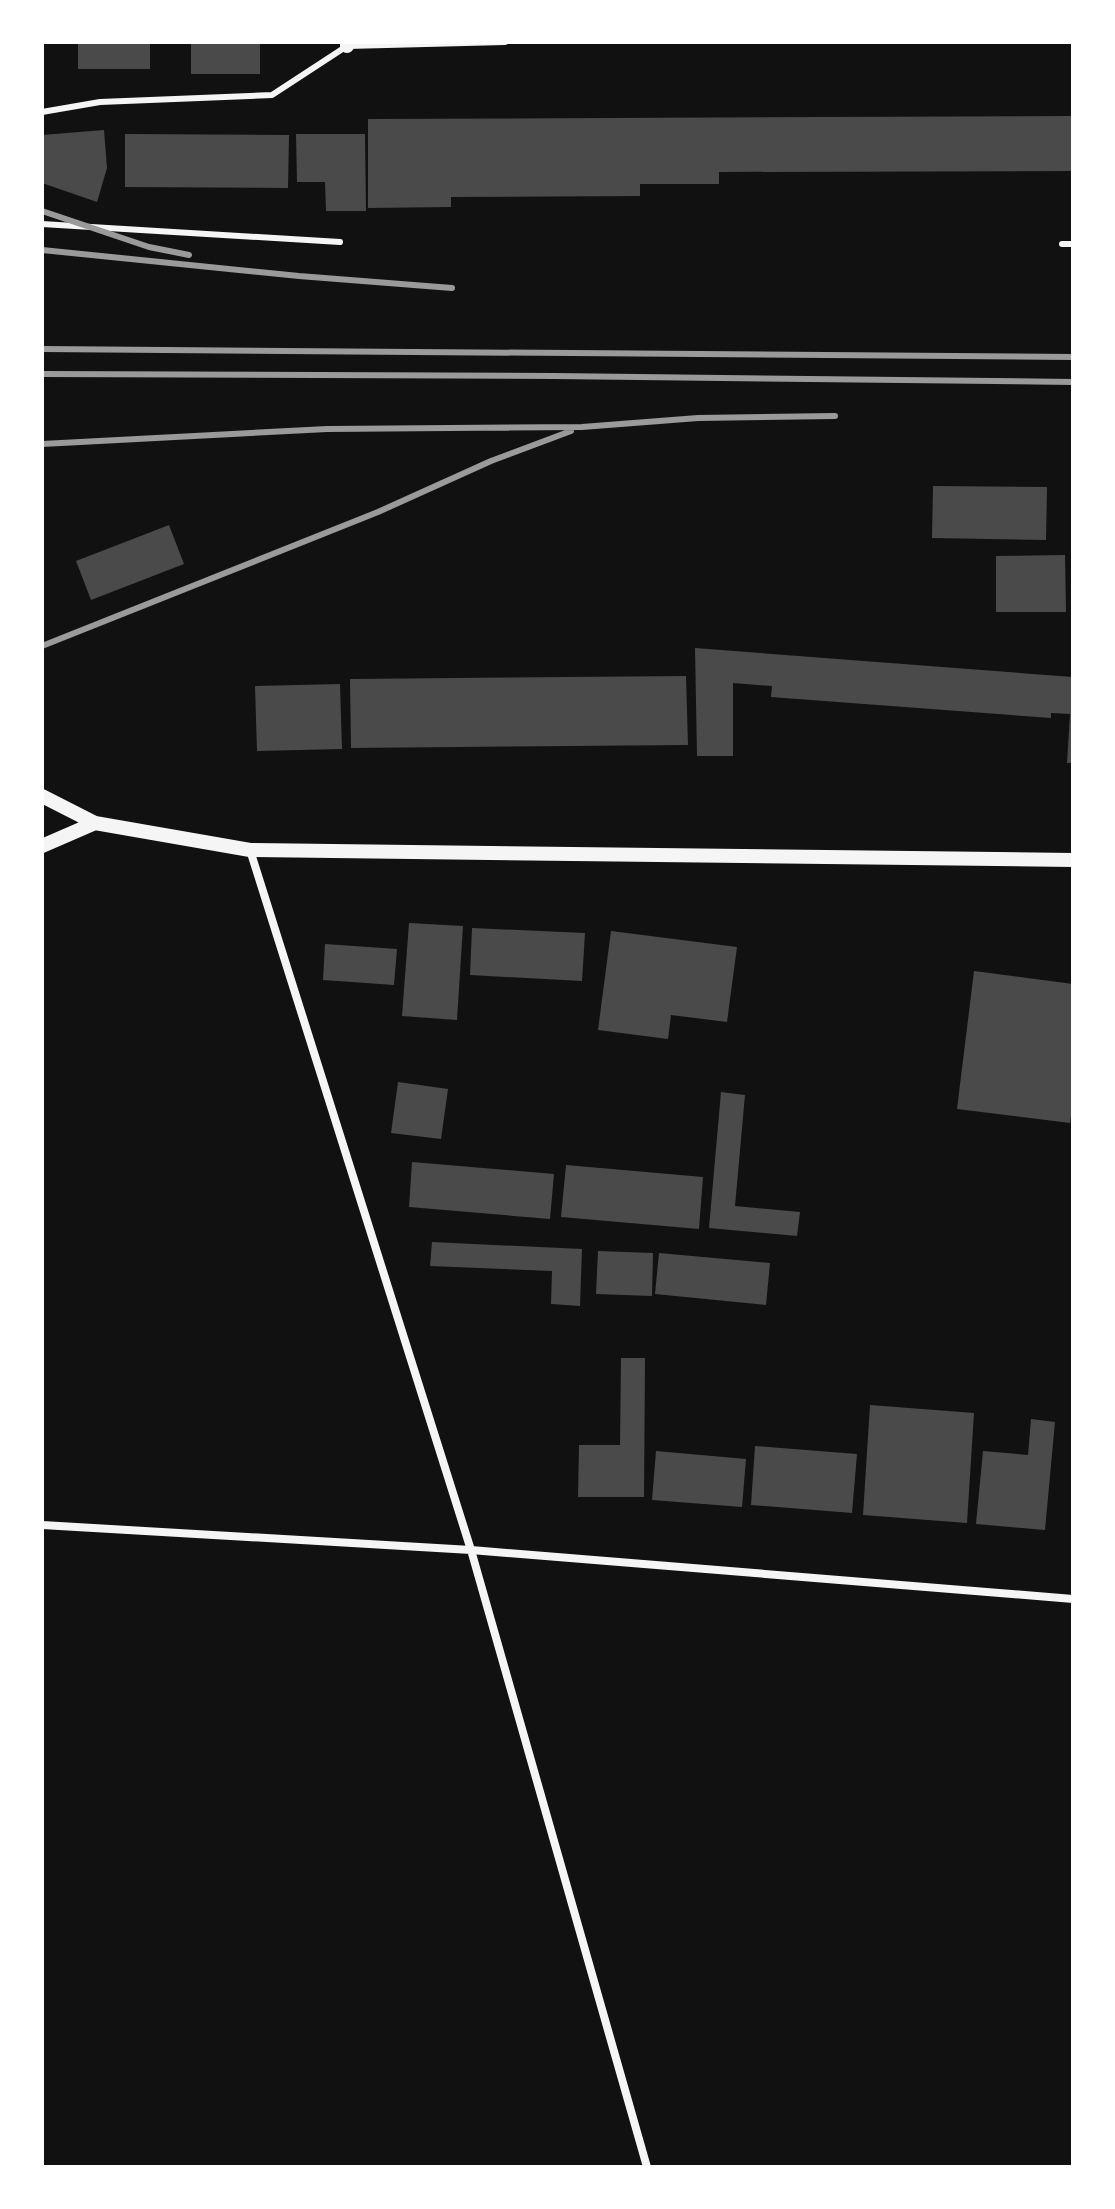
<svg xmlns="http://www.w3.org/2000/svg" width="1115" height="2209" viewBox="0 0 1115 2209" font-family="'Nunito Sans',sans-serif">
  <rect width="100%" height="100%" fill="#111"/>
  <!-- building -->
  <path fill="#4a4a4a" d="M78,42H150V69H78Z
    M191,42H260V74H191Z
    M1073,116V171L719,172V184H640V196L451,197V207L368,208V119Z
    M104,130L107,168L97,202L42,183V135Z
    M125,134L289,135L288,188L125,187Z
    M296,134H365L366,211H326L325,182H297Z
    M933,486L1047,487L1046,540L932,538Z
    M169,525L184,564L91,600L76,561Z
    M1065,555L1066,612H996V556Z
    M695,648L1073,677V763H1067L1070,714L1051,713V718L771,697L772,686L733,683V756H697Z
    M686,676L688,745L351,748L350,679Z
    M340,684L342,749L257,751L255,686Z
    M409,923L463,926L457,1020L402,1016Z
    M472,928L585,933L582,981L470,975Z
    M611,931L737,947L727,1022L671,1015L668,1039L598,1030Z
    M325,944L397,949L394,985L323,980Z
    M974,971L1073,984V1101L1070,1123L957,1109Z
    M398,1082L448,1089L441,1139L391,1133Z
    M721,1092L745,1095L735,1206L800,1212L797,1236L709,1228Z
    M412,1162L554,1174L550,1219L409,1207Z
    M566,1165L703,1177L699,1229L561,1217Z
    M432,1242L582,1249L580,1306L551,1304L552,1271L430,1266Z
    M598,1251L653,1253L652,1296L596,1294Z
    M659,1253L770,1263L766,1305L655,1294Z
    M621,1358H645L644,1497H578L579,1445H620Z
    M870,1405L974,1413L967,1523L863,1515Z
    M1031,1419L1055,1422L1045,1530L976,1524L983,1451L1028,1455Z
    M755,1446L857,1454L852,1513L751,1505Z
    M656,1451L746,1459L742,1507L652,1500Z"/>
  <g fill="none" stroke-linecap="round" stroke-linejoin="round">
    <!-- service -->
    <path stroke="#f5f5f5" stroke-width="6" d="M42,112L100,102L272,95L347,46L505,42
      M42,224L340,242
      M1062,244H1073"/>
    <!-- minor -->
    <path stroke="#f5f5f5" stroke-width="8" d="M250,850L471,1550L647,2167
      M42,1525L471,1550L1073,1599"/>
    <!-- tertiary -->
    <path stroke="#f5f5f5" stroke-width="14" d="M347,46V42
      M42,796L95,823L250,850L1073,860
      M42,846L95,823"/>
    <!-- rail -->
    <path stroke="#9a9a9a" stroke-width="6" d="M42,211L149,247L189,255
      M42,250L299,276L452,288
      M42,349L1073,357
      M42,374L554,376L1073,382
      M42,444L327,429L582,427L698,418L835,416
      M42,646L378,512L491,461L571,431"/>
  </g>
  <!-- border -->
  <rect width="1115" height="2209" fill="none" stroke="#ffffff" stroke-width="88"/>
</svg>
